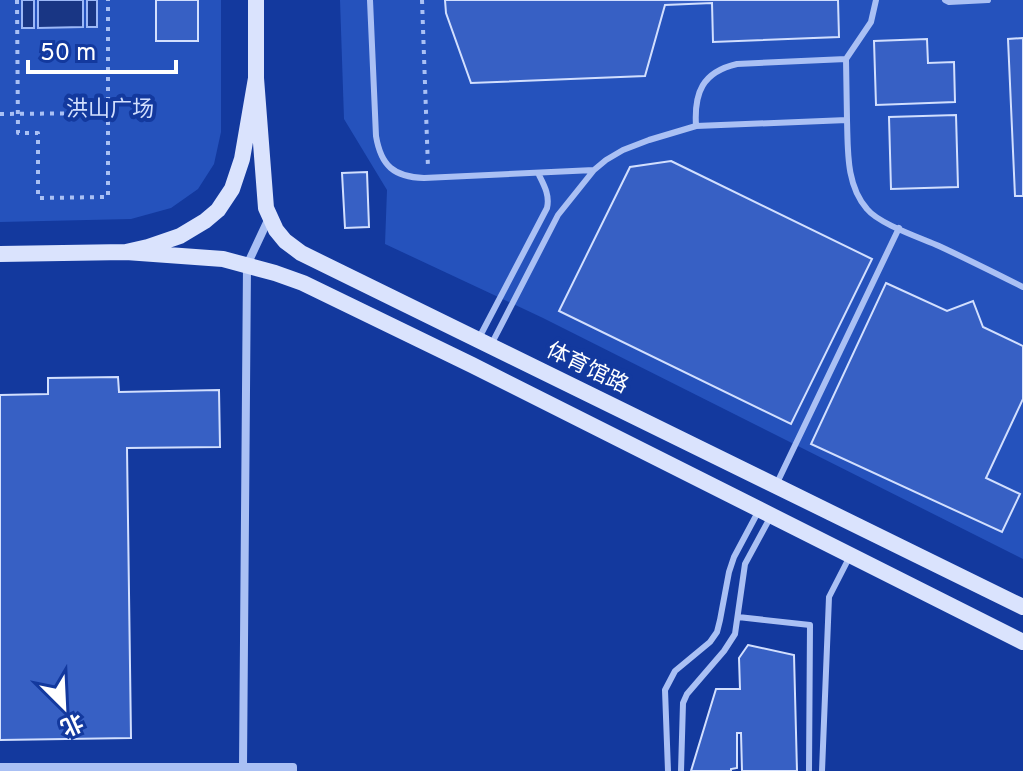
<svg xmlns="http://www.w3.org/2000/svg" width="1023" height="771" viewBox="0 0 1023 771" font-family="Overpass,'Noto Sans SC',sans-serif">
  <rect width="100%" height="100%" fill="#13399e"/>
  <!-- green -->
  <path fill="#2552bc" d="M0,0H221V132L214,164L198,189L171,208L131,219L0,222Z
    M340,0H1023V559L543,318L385,244L387,190L344,119Z"/>
  <!-- water -->
  <path fill="#193684" stroke="#9cb8f7" stroke-width="2" d="M22,0H34V28H22Z
    M38,0H83V27L38,28Z
    M87,0H97V27H87Z"/>
  <!-- building -->
  <path fill="#3760c4" stroke="#d2dffe" stroke-width="2" d="M156,0H198V41H156Z
    M445,0H838L839,37L713,42L712,3L665,5L645,76L471,83L446,13Z
    M1023,38V196H1015L1008,39Z
    M927,39L928,63L954,62L955,102L876,105L874,41Z
    M956,115L958,187L891,189L889,117Z
    M671,161L872,259L791,424L559,311L630,167Z
    M367,172L369,227L345,228L342,173Z
    M886,283L947,311L973,301L983,327L1023,346V399L986,478L1020,494L1002,532L811,444Z
    M118,377L119,392L219,390L220,447L127,448L131,738L0,740V395L48,394V378Z
    M748,645L794,655L797,771H742L741,733H737V768L731,769V771H691L716,689H740L739,658Z"/>
  <g fill="none" stroke-linecap="round" stroke-linejoin="round">
    <!-- path -->
    <path stroke="#aac0f4" stroke-width="4" stroke-dasharray="4 6" stroke-linecap="butt" d="M17,0L18,133H38V198L108,197V113
      M422,0L428,168
      M0,114L108,113V0"/>
    <!-- lane -->
    <path stroke="#aac0f4" stroke-width="6" d="M370,0L376,136C381,166 394,177 424,178L594,170
      M945,0L949,2L988,0
      M847,120L846,59L871,22L876,0
      M696,126C694,93 702,72 737,64L846,59
      M479,338L547,208C550,195 544,185 538,173
      M492,343L558,215L594,170L606,160L623,150L649,140L696,126L847,120C848,151 846,185 867,209C879,224 921,238 939,246C967,259 995,273 1023,287
      M777,483L899,228
      M738,617L810,625L809,771
      M668,771L665,690L675,671L710,642L717,632L720,620L729,572L734,557L758,512
      M681,771L683,703L687,694L724,651L735,634L745,564L771,516
      M822,771L829,597L850,556"/>
    <!-- street -->
    <path stroke="#aac0f4" stroke-width="8" d="M0,767H293V771
      M243,767L247,265L269,218"/>
    <!-- secondary -->
    <path stroke="#dae3fd" stroke-width="16" d="M256,78L266,208L276,230L285,241L301,253L1023,607
      M126,252L223,259L275,273L303,283L472,365L1023,642
      M0,254L126,252L148,247L180,236L205,221L218,210L232,189L242,159L256,78V0"/>
  </g>
  <g text-anchor="middle" dominant-baseline="central" stroke-width="8" stroke-linejoin="round" paint-order="stroke">
    <!-- park labels -->
    <g font-size="22" fill="#d2dffe" stroke="#13399e">
      <text x="110" y="110">洪山广场</text>
    </g>
    <!-- street labels -->
    <g font-size="22" fill="#fff" stroke="#13399e">
      <text transform="translate(587 369) rotate(26)">体育馆路</text>
    </g>
  </g>
  <!-- north arrow -->
  <g transform="translate(64 707) rotate(156)" stroke="#13399e" stroke-width="6" paint-order="stroke">
  <path d="M0-6L14 30L0 20L-14 30Z" fill="#ffffff"/>
  <text y="-12" font-size="22" font-weight="bold" text-anchor="middle" fill="#ffffff">北</text>
  </g>
  <!-- scale -->
  <path d="M28 60v12h148v-12" fill="none" stroke="#ffffff" stroke-width="4"/>
  <text x="40" y="60" font-size="24" fill="#ffffff" stroke="#13399e" stroke-width="6" paint-order="stroke">50 m</text>
</svg>
